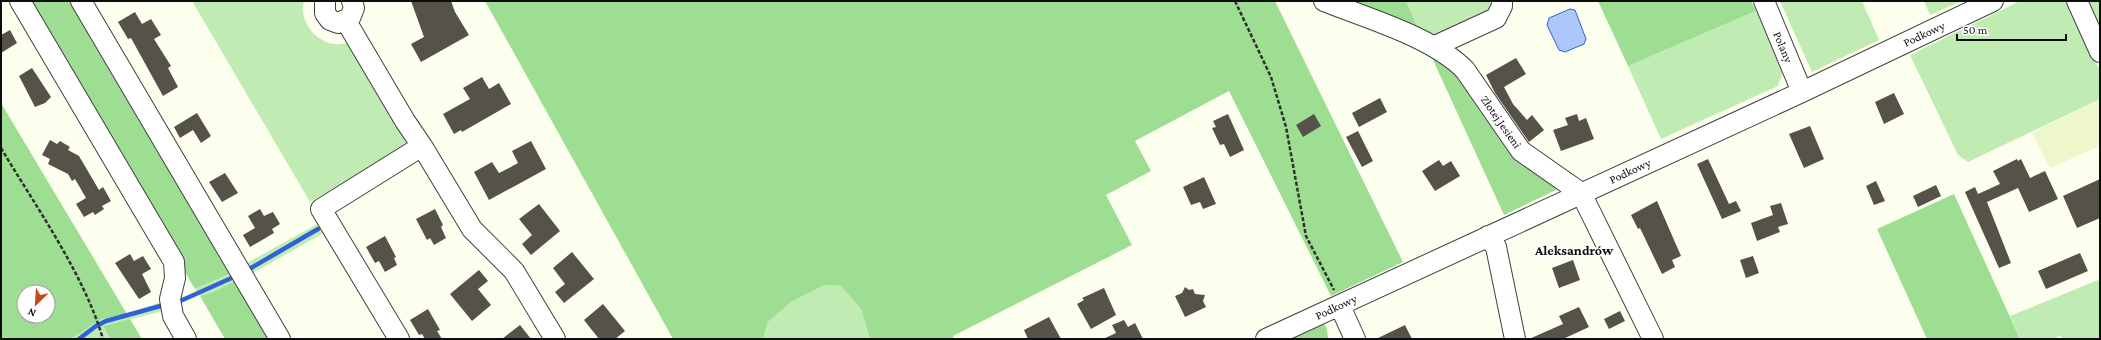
<svg xmlns="http://www.w3.org/2000/svg" width="2101" height="340" viewBox="0 0 2101 340" font-family="'Crimson Pro',serif">
  <rect width="100%" height="100%" fill="#fdffee"/>
  <!-- farmland -->
  <path fill="#eef7cb" d="M2100,99V146L2050,168L2032,133Z"/>
  <!-- green -->
  <path fill="#c0ecb4" d="M192,1H304C299,19 312,37 329,43C334,45 342,44 348,43L407,145L310,202Z
    M1406,1H1495L1498,7L1430,38L1420,33Z
    M1780,1H1862L1879,40L1812,72Z
    M1924,1H1962L1930,15Z
    M2020,1H2069L2100,71V99L1968,162L1958,155L1910,55Z
    M2084,1H2100V36Z
    M1756,11L1783,72L1778,86L1661,139L1628,66Z
    M321,222L327,231L251,274L245,264Z
    M236,271L241,278L213,292L200,296L195,289Z
    M2098,280L2100,284V339H2063L2060,336L2053,339H2020L2010,316Z
    M825,285L841,286L861,309L870,339H763L768,322L791,302Z
    M161,302L163,311L103,326L110,339H71L101,319L127,314Z"/>
  <!-- forest -->
  <path fill="#9ede92" fill-rule="evenodd" d="M25,1H76L236,271L195,289Z
    M485,1H1275L1403,262L1331,296L1229,91L1135,141L1151,171L1106,195L1132,245L953,336L954,339H870L861,309L841,286L825,285L791,302L768,322L763,339H673Z
    M1354,1H1406L1420,33Z
    M1598,1H1751L1756,11L1628,66Z
    M1428,49L1441,58L1560,188L1504,215Z
    M1,103L127,314L101,319L71,339H1ZM24,292H48V316H24Z
    M1954,194L2020,339H1927L1877,229Z
    M241,278L277,339H225L200,296L213,292Z
    M130,319L142,339H110L103,326Z
    M1323,322L1327,329L1328,339H1289Z"/>
  <!-- water -->
  <path fill="#aec7fb" stroke="#3062d7" d="M1570,9L1575,10L1586,39L1584,44L1565,52L1559,50L1547,25L1549,18Z"/>
  <g fill="none" stroke-linecap="round" stroke-linejoin="round">
    <!-- stream -->
    <path stroke="#3062d7" stroke-width="4.5" d="M251,268L318,229
      M178,302L236,276
      M79,339L96,326L106,321L164,305"/>
  </g>
  <!-- building -->
  <path fill="#575249" d="M411,1H451L455,12L469,35L421,62L411,44L424,37Z
    M135,12L142,24L151,19L161,35L154,39L171,66L168,68L178,87L163,96L131,38L128,39L118,22Z
    M10,30L17,43L1,53V35Z
    M1516,58L1526,74L1504,87L1513,104L1527,120L1532,115L1544,130L1529,142L1495,93L1486,75Z
    M32,68L51,97L45,103L35,107L19,76Z
    M482,77L489,89L499,83L511,104L462,132L461,130L454,134L443,114L470,99L463,88Z
    M1894,93L1904,114L1884,124L1875,102Z
    M1380,98L1387,112L1359,127L1352,113Z
    M197,113L211,136L201,143L193,130L180,138L174,127Z
    M1228,114L1244,150L1230,157L1224,144L1220,145L1212,128L1216,127L1213,121Z
    M1314,114L1321,126L1303,137L1296,125Z
    M1577,114L1579,121L1586,118L1594,139L1561,151L1553,130L1568,125L1565,118Z
    M1810,126L1824,159L1804,168L1789,134Z
    M1358,131L1373,161L1362,167L1346,137Z
    M50,140L57,144L60,141L70,147L68,150L79,156L99,190L103,187L111,201L102,206L104,209L95,215L93,212L84,217L76,204L86,198L75,179L72,181L68,174L48,164L50,159L42,155Z
    M531,141L546,169L489,200L474,172L492,162L499,173L509,168L518,163L512,151Z
    M1708,159L1729,204L1736,201L1741,211L1722,219L1697,164Z
    M2017,159L2018,161L2021,159L2030,178L2045,171L2058,199L2029,212L2018,188L1987,202L2011,263L1999,268L1965,192L1975,187L1978,194L2000,184L1993,171Z
    M1439,160L1443,166L1451,161L1460,176L1435,191L1422,171Z
    M225,173L238,193L222,202L209,182Z
    M1204,177L1216,204L1203,209L1200,202L1191,205L1183,187Z
    M2100,179V218L2077,228L2063,196Z
    M1876,181L1885,201L1874,205L1866,186Z
    M1936,185L1941,196L1918,207L1913,196Z
    M1657,201L1681,256L1672,260L1675,267L1662,274L1640,228L1638,229L1631,215Z
    M1781,203L1788,224L1778,227L1780,232L1757,241L1751,223L1773,215L1770,206Z
    M539,204L560,231L531,255L522,244L532,235L519,219Z
    M260,209L264,216L273,212L280,224L272,229L274,233L250,247L243,235L255,228L248,216Z
    M435,209L443,225L441,227L446,238L434,245L430,238L427,240L416,219Z
    M385,236L396,257L394,258L397,265L385,272L379,261L375,263L366,247Z
    M572,252L594,279L564,303L555,292L565,284L553,268Z
    M2080,253L2088,271L2046,289L2038,271Z
    M130,254L134,261L143,256L151,269L142,274L151,292L139,299L115,263Z
    M1753,256L1759,273L1746,278L1740,260Z
    M1573,260L1580,280L1559,288L1552,268Z
    M479,270L488,281L478,289L491,305L472,321L450,294Z
    M1185,287L1189,290L1193,289L1195,294L1205,295L1203,301L1206,307L1185,317L1175,296L1182,293Z
    M1104,288L1116,315L1091,329L1077,304L1084,300L1082,298Z
    M603,304L625,331L615,339H599L584,320Z
    M1579,307L1589,327L1563,339H1529L1563,324L1559,316Z
    M428,309L440,330L437,331L442,339H425L422,334L419,335L410,320Z
    M1620,311L1625,321L1609,329L1604,319Z
    M1049,317L1061,339H1028L1024,330Z
    M1124,320L1128,327L1135,323L1143,339H1103L1116,333L1112,325Z
    M520,325L531,339H502Z
    M1405,325L1412,339H1376Z"/>
  <g fill="none" stroke-linecap="round" stroke-linejoin="round">
    <defs>
      <path id="minor" d="M20,1L174,262L175,278L170,299L173,316L186,339
        M81,1L280,339
        M325,1V13L330,20L338,23L350,18L354,8L352,1
        M1324,1C1366,18 1433,37 1465,70L1521,151L1581,193L1653,339
        M1764,1L1802,92
        M2077,1L2100,52
        M346,21L405,121L422,146L472,229L514,271L555,339
        M1435,46L1496,18L1502,6V1
        M1488,236L1496,247L1515,339
        M1340,306L1355,339
        M399,339L321,209L422,146
        M1266,339L1802,92L1993,1"/>
    </defs>
    <!-- minor casing -->
    <use href="#minor" stroke="#404040" stroke-width="22"/>
    <!-- path -->
    <path stroke="#2f2f2f" stroke-width="2.5" stroke-dasharray="4 2" stroke-linecap="butt" d="M1235,1L1271,77L1286,127L1306,236L1334,290
      M1,148C36,207 84,274 103,339"/>
    <!-- minor -->
    <use href="#minor" stroke="#fff" stroke-width="20"/>
  </g>
  <g text-anchor="middle" dominant-baseline="central" stroke-width="4" stroke-linejoin="round" paint-order="stroke">
    <!-- street labels -->
    <g font-size="12" fill="#0d0d0d" stroke="#fff">
      <text transform="translate(1924 34) rotate(-25)">Podkowy</text>
      <text transform="translate(1783 47) rotate(67)">Polany</text>
      <text transform="translate(1501 122) rotate(55)">Złotej Jesieni</text>
      <text transform="translate(1630 171) rotate(-25)">Podkowy</text>
      <text transform="translate(1336 307) rotate(-25)">Podkowy</text>
    </g>
    <!-- quarter labels -->
    <g font-size="14" font-weight="bold" fill="#0d0d0d" stroke="#fff">
      <text x="1574" y="250">Aleksandrów</text>
    </g>
  </g>
  <!-- border -->
  <rect width="2101" height="340" fill="none" stroke="#0d0d0d" stroke-width="4"/>
  <!-- north arrow -->
  <g transform="translate(36 304) rotate(205)"><circle r="19" fill="#ffffff" stroke="#9e9e9e"/>
  <path d="M0-3L7 15L0 10L-7 15Z" fill="#c8471b"/>
  <text y="-6" font-size="11" font-weight="bold" text-anchor="middle" fill="#0d0d0d">N</text>
  </g>
  <!-- scale -->
  <path d="M1957 34v6h109v-6" fill="none" stroke="#0d0d0d" stroke-width="2"/>
  <text x="1963" y="34" font-size="12" fill="#0d0d0d" stroke="#ffffff" stroke-width="3" paint-order="stroke">50 m</text>
</svg>
